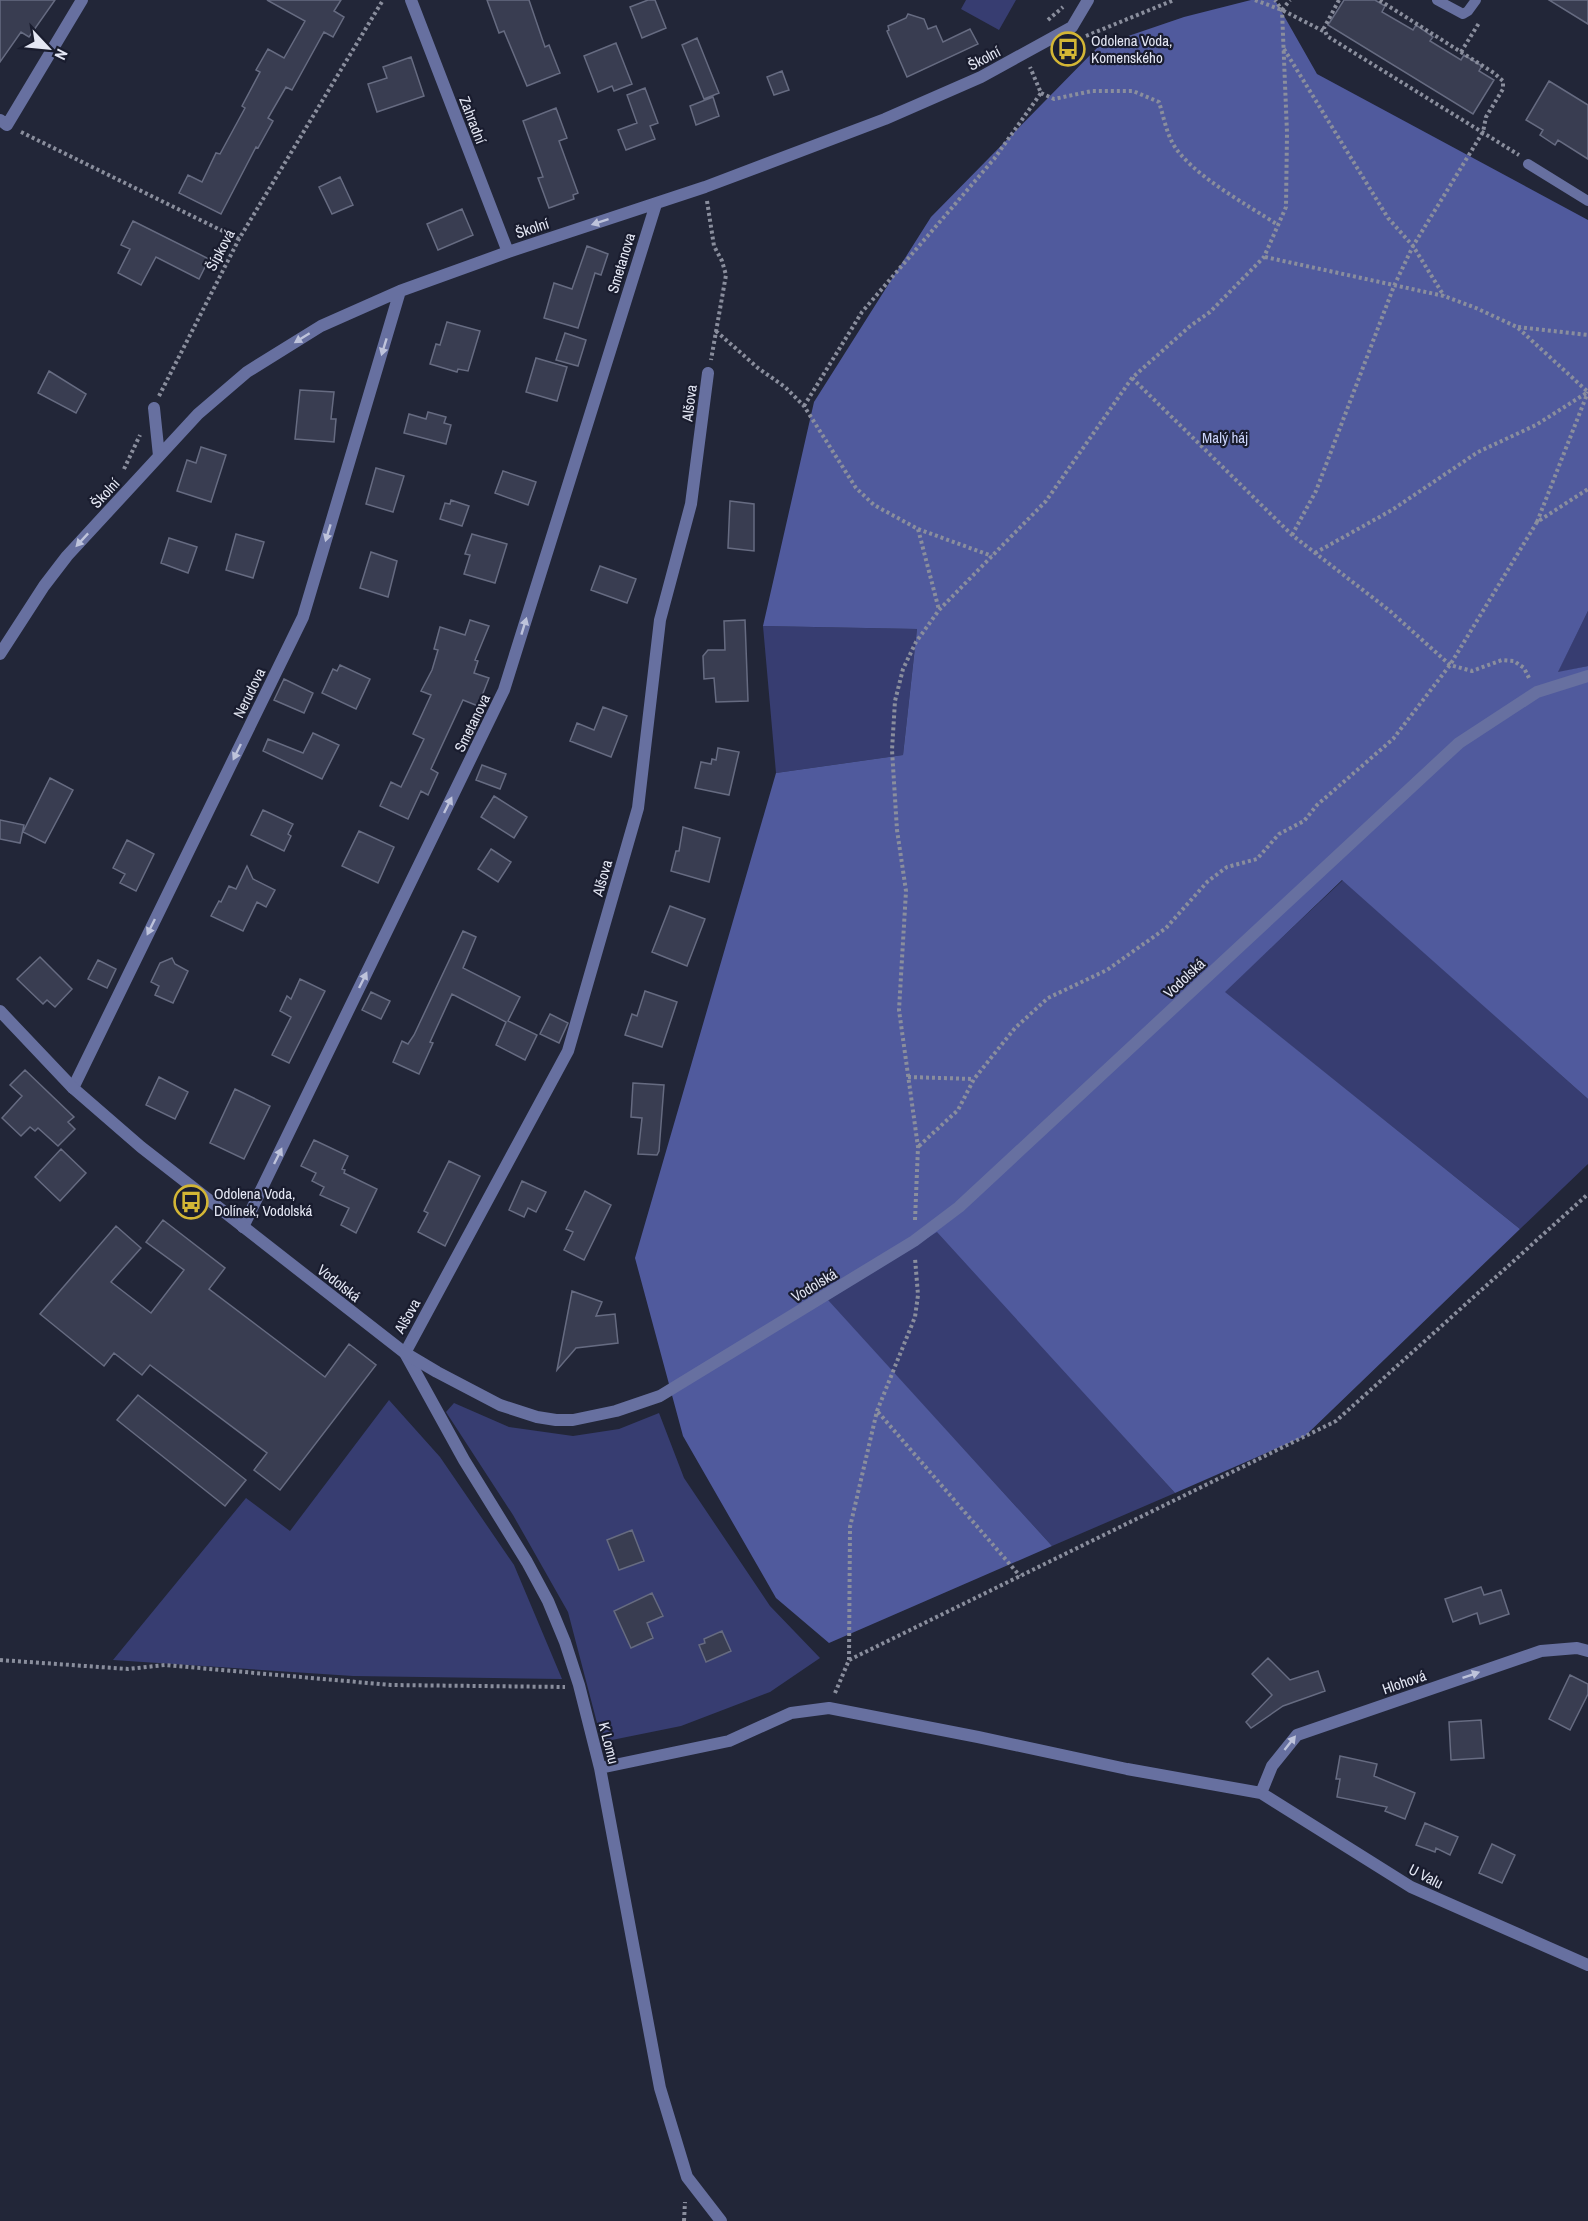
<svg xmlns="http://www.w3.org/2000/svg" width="1588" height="2221" viewBox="0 0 1588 2221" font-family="'Archivo Narrow',sans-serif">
  <rect width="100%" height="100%" fill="#222638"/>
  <!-- green -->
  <path fill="#373d71" d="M966,0H1016L999,30L961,9Z
    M1588,611V666L1557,673Z
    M763,626L917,629L903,755L776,773Z
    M1343,880L1588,1099V1164L1520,1229L1224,992Z
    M938,1231L1175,1493L1052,1546L827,1300Z
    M389,1400L440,1457L514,1565L562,1679L353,1676L113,1660L246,1498L290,1531Z
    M454,1403L509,1427L573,1436L619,1429L659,1413L684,1478L770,1606L820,1658L770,1692L681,1726L602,1742L568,1612L513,1515L446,1412Z"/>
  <!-- forest -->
  <path fill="#505a9d" d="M1251,0H1275L1317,74L1588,220V611L1558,672L1588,666V1099L1342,880L1225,992L1520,1229L1305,1436L1175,1493L937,1232L828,1300L1052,1546L829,1643L776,1598L683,1436L635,1258L776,773L903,755L917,629L763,626L814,402L931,217L1099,46L1184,17Z"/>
  <!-- building -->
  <path fill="#393d51" stroke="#666b81" stroke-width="1.5" d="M0,0H55L29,37L21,32L0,62Z
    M267,0H341L334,11L344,17L333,37L324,32L292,90L286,87L268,118L273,121L258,148L256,147L221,214L179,193L188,175L202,182L216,153L220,154L245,108L242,106L260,72L256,70L268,49L284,58L305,21Z
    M487,0H529L545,47L549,45L560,73L527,86L504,31L499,33Z
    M648,0H655L666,28L642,38L630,7Z
    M1344,0H1375L1385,6L1382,12L1413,30L1416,25L1433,37L1430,41L1461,60L1464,55L1482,66L1479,71L1494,80L1473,114L1328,25Z
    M1549,0H1588V24Z
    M908,14L924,19L928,29L936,26L943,42L970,29L978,44L907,77L887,31L889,30L888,26L906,18Z
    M697,38L719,93L704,99L682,45Z
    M616,43L632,84L614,91L612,86L598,92L584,56Z
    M411,57L424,96L377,112L368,84L387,78L383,67Z
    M782,71L789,90L774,95L767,77Z
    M1549,81L1588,105V159L1558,140L1555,145L1540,135L1543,130L1526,120Z
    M645,88L658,123L650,126L655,139L626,150L618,130L637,123L627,95Z
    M713,97L719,116L696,125L690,106Z
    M556,108L567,138L559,141L578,193L573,195L574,199L549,208L538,178L543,177L523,121Z
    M340,177L353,205L332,214L319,187Z
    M462,209L473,235L438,250L427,224Z
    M133,221L209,259L199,279L156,257L141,285L118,273L130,249L121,245Z
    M587,246L608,254L601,275L595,273L578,328L544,318L554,283L572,289Z
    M447,322L480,331L468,371L458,369L457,372L430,364L436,344L440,345Z
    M565,333L586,340L578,366L556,360Z
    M536,358L567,367L557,401L526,392Z
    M49,371L86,394L76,413L38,393Z
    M300,390L334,392L331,419H336L334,442L295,439Z
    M428,412L446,417L444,423L451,425L446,444L404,433L409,414L426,419Z
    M201,447L226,455L211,502L177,491L187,460L196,463Z
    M376,468L404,476L393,512L366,504Z
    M503,471L536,482L528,505L495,493Z
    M451,500L469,506L462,526L440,519L445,503L450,504Z
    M730,501L754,504V551L728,548Z
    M236,534L264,542L253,578L226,570Z
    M472,534L507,544L495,583L464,574L470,555L465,554Z
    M169,538L197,547L188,573L161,563Z
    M371,552L397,561L388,597L360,588Z
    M600,566L636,579L627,603L591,590Z
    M470,620L489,626L475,660L478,661L474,673L489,678L478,706L463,700L431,769L438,773L428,795L421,791L408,819L380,806L391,782L401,787L424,739L413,734L431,695L421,691L432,670L438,650L434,649L440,627L465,635Z
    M745,620L748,701L716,702L714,678L704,679L703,656L708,650H725L724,621Z
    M340,665L370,679L356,709L322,693L333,669L337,671Z
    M284,679L313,693L304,713L274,700Z
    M603,707L627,716L611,757L570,741L577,723L594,730Z
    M313,733L339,745L322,779L263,751L268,739L303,753Z
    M718,748L739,752L729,795L695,788L701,762L711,764L712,759L716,760Z
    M482,765L506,774L500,789L476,780Z
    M50,778L73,790L45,843L23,832Z
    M494,796L527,817L514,838L481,817Z
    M263,810L293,824L288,834L291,836L284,851L251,835Z
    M0,820L24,825L20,843L0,839Z
    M683,827L720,838L709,882L671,871L676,851H679Z
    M359,831L394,847L378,883L342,866Z
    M127,840L154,854L136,891L120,883L125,874L113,868Z
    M491,849L511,862L498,882L478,869Z
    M247,866L253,879L275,890L266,907L257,902L243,931L211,916L219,901L221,902L229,886L236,889Z
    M670,906L705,919L687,966L652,952Z
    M463,931L476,937L463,968L520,997L508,1021L537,1035L525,1060L496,1045L506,1022L452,994L430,1042L433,1043L419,1074L393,1062L402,1041L408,1044L414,1035Z
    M40,957L72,989L55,1007L47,1000L43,1004L17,979Z
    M172,958L175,964L188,971L173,1003L155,995L159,986L151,982L160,963Z
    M98,960L116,969L107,988L88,979Z
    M300,979L325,991L289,1063L272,1055L291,1017L280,1011L287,996L291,999Z
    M645,991L677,1002L662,1047L625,1035L632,1014L637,1016Z
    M371,992L390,1001L381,1019L362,1010Z
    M550,1014L568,1023L559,1043L540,1034Z
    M25,1070L74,1117L68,1122L75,1129L58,1146L38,1128L35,1131L30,1127L21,1136L2,1118L22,1096L10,1085Z
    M159,1077L188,1092L175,1119L146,1105Z
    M633,1083L664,1085L659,1151L657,1155L638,1154L642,1118L631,1117Z
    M235,1089L270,1106L244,1159L210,1143Z
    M314,1140L348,1156L342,1169L345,1170L344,1173L377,1189L356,1233L341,1225L349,1208L320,1195L324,1187L312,1181L316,1173L301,1166Z
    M61,1149L86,1173L60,1201L35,1177Z
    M449,1161L480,1176L445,1246L418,1232L428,1213L424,1211Z
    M522,1181L546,1192L536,1212L528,1208L524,1217L509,1210Z
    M585,1191L611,1205L584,1260L564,1250L573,1232L566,1229Z
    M163,1220L225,1268L209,1289L325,1377L349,1344L376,1365L280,1490L254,1470L267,1453L150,1365L142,1375L114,1353L104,1366L40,1314L116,1226L141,1248L111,1282L151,1313L184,1270L146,1242Z
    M572,1291L602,1302L596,1316L615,1314L618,1343L576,1348L557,1370Z
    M138,1395L246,1480L225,1506L117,1420Z
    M632,1530L644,1561L619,1570L607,1540Z
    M1481,1587L1484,1595L1501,1590L1509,1614L1480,1624L1477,1613L1453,1622L1445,1599Z
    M652,1593L663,1616L647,1623L653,1638L631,1648L614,1611Z
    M722,1631L731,1651L706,1662L699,1645L705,1643L704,1639Z
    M1268,1658L1290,1680L1318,1671L1325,1691L1283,1706L1251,1728L1246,1722L1272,1695L1252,1674Z
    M1570,1675L1588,1684V1694L1570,1730L1549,1719Z
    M1481,1720L1484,1758L1451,1760L1449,1722Z
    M1340,1756L1377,1764L1374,1776L1415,1793L1405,1819L1385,1811L1387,1807L1337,1797L1340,1779H1336Z
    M1425,1823L1458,1837L1450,1855L1436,1848L1435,1852L1416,1845Z
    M1492,1844L1515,1855L1502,1883L1479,1873Z"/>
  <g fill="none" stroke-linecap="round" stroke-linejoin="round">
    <!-- path -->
    <path stroke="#8a8e9d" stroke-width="4" stroke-dasharray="3 3" stroke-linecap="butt" d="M1255,0L1282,10L1325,32
      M1339,0L1324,28L1327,36L1519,155
      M1282,10L1290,0
      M1048,20L1063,7
      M1086,36L1174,0
      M1284,49L1388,218L1413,246L1444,296
      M1461,52L1479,23
      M1041,93L1054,99L1092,91H1133L1159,102C1163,115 1166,130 1172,142C1188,173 1248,205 1278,225
      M21,132L239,239
      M707,201L714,246L722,261L726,275L711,360
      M1265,257L1444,296L1476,308L1517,327L1588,392
      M1518,327L1588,335
      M716,331L758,368L785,387L804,406L856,488L874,505L918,529L939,610
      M1132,378L1292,535L1390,611L1450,665L1472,671L1502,660L1514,661L1524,668L1530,680
      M159,396L239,239L383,0
      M804,406L862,312L994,159L1041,93L1030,67
      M124,469L140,435
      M1537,522L1588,392
      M918,529L992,556
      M1292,535L1316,491L1394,286L1413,246L1483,132L1486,117L1503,89V81L1494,73L1379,0
      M1315,553L1392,510L1478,452L1536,425L1588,392
      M908,1077L974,1079
      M919,1146L958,1110L974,1079L1015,1028L1048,998L1107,970L1166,928L1208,881L1227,867L1257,859L1279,834L1304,821L1317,805L1393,739L1450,665L1537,522L1588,489
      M915,1220L918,1147L899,1010L906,891L897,830L892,750L895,701L903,669L916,642L939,610L1046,501L1132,378L1189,327L1210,312L1264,257L1286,207L1287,133L1282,10L1275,0
      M878,1412L1020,1576
      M0,1660L128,1669L165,1665L391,1685L565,1687
      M849,1660L850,1527L877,1411L915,1317L918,1295L915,1258
      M835,1693L849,1660L1336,1421L1588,1194
      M684,2221L685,2202"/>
    <!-- service -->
    <path stroke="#6770a0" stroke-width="10" d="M1437,0L1463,14L1468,11L1476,0
      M1528,164L1588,201"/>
    <!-- minor -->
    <path stroke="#6770a0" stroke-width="12" d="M411,0L508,252
      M0,120L7,125L82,0
      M708,373L691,504L660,620L638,808L568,1051L405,1353L464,1460L527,1562L548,1601L565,1642L579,1685L600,1768L660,2088L687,2177L721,2221
      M154,408L159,456
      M0,654L44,586L67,556L198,414L247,372L321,326L400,291L508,252L705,187L885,119L981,77L1072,27L1088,0
      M73,1088L303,617L400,291
      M243,1227L504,690L656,204
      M600,1768L729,1741L791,1713L829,1708L978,1737L1127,1769L1261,1793L1411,1887L1588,1965
      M1261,1793L1272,1766L1297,1735L1541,1651L1577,1648L1588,1651"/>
    <!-- tertiary -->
    <path stroke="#6770a0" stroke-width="12" d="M0,1011L73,1088L141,1147L405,1353L437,1372L500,1405L537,1417L556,1420H573L616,1411L660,1396L914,1241L959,1207L1459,743L1537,692L1588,676"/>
  </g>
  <!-- one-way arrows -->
  <defs><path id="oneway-solid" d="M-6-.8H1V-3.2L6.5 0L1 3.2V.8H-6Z" transform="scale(1.5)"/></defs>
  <g fill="#bec3db">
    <use href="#oneway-solid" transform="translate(600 222) rotate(162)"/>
    <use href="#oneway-solid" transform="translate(302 338) rotate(148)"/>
    <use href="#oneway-solid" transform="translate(384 347) rotate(107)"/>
    <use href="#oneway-solid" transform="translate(328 533) rotate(107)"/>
    <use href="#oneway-solid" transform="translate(82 540) rotate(133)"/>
    <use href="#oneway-solid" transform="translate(524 626) rotate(-73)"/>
    <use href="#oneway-solid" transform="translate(237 752) rotate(116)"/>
    <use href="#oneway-solid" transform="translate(448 805) rotate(-64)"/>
    <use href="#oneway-solid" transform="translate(151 927) rotate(116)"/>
    <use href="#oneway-solid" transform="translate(363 980) rotate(-64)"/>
    <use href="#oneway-solid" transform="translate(278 1156) rotate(-64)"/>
    <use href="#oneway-solid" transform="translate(1471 1675) rotate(-19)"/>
    <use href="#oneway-solid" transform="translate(1290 1743) rotate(-52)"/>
  </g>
  <!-- icons -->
  <defs>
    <symbol id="bus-ring" viewBox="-11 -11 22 22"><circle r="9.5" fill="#191c2e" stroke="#d3b635" stroke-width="1.5"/><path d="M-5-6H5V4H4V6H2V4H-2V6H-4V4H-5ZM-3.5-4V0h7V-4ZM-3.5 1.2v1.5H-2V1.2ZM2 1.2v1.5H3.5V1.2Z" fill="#d3b635"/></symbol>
  </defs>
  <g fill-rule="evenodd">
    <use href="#bus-ring" x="1049" y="30" width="38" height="38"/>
    <use href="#bus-ring" x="172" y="1183" width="38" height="38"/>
  </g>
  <g text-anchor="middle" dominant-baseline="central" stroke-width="4.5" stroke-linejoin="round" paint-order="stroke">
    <!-- poi labels -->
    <g font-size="15" fill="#e4e7f4" stroke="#191c2e" text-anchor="start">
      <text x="1091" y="40">Odolena Voda,<tspan x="1091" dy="17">Komenského</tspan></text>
      <text x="214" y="1193">Odolena Voda,<tspan x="214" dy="17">Dolínek, Vodolská</tspan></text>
    </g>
    <!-- street labels -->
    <g font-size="15" fill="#e4e7f4" stroke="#191c2e">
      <text transform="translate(984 58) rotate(-28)">Školní</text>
      <text transform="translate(473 120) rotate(69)">Zahradní</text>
      <text transform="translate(532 228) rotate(-18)">Školní</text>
      <text transform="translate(220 250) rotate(-62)">Šípková</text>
      <text transform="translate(621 263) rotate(-73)">Smetanova</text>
      <text transform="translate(689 403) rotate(-83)">Alšova</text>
      <text transform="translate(105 493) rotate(-47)">Školní</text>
      <text transform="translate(249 693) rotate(-64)">Nerudova</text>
      <text transform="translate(472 723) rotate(-64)">Smetanova</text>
      <text transform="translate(602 878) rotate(-74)">Alšova</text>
      <text transform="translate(1184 978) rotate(-43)">Vodolská</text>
      <text transform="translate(339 1283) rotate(38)">Vodolská</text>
      <text transform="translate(814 1285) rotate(-31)">Vodolská</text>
      <text transform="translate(407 1316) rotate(-61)">Alšova</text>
      <text transform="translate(1404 1682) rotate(-19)">Hlohová</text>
      <text transform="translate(609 1743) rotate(76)">K Lomu</text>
      <text transform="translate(1426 1876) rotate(27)">U Valu</text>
    </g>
    <!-- park labels -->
    <g font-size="15" fill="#ccd5fc" stroke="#191c2e">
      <text x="1225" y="437">Malý háj</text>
    </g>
  </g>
  <!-- north arrow -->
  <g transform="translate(48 48) rotate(116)" stroke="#191c2e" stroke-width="4.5" paint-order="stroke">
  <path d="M0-4.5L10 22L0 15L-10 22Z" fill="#e4e7f4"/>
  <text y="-9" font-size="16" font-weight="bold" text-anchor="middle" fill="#e4e7f4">N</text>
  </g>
</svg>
